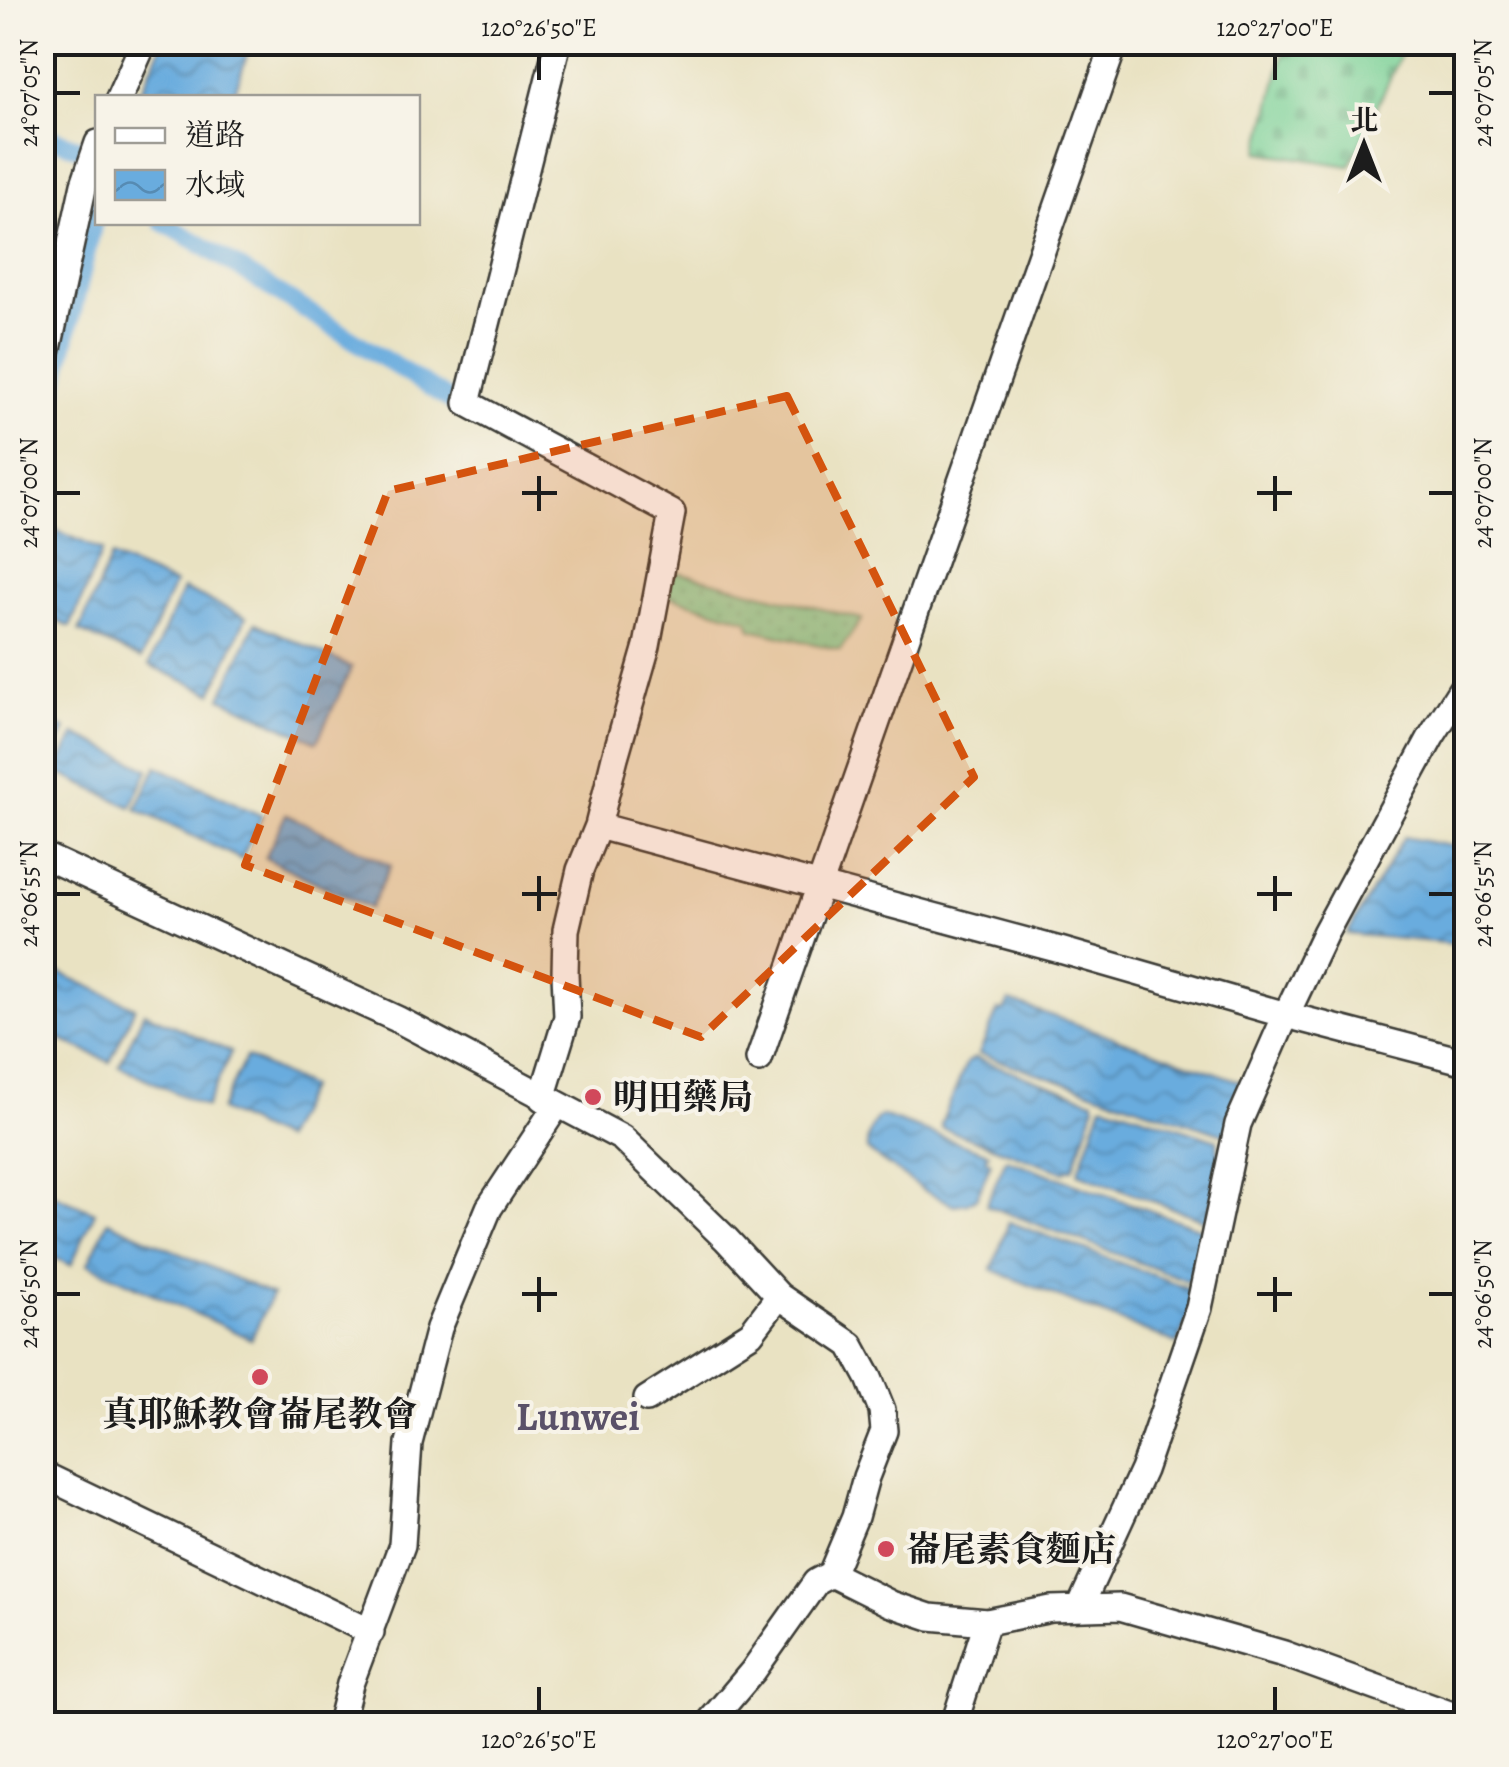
<svg xmlns="http://www.w3.org/2000/svg" width="1509" height="1767" viewBox="0 0 1509 1767" font-family="Alegreya,'Noto Serif TC',serif">
  <defs>
    <pattern id="grass-dots" width="8" height="8" patternUnits="userSpaceOnUse" patternTransform="scale(2.5)"><rect width="8" height="8" fill="#7ad197"/><path d="M2 2h.1M6 6h.1" fill="none" stroke="#69b382" stroke-width="1.8" stroke-linecap="round"/></pattern>
    <pattern id="cemetery-stones" width="16" height="16" patternUnits="userSpaceOnUse" patternTransform="scale(2.5)"><rect width="16" height="16" fill="#7ad197"/><path d="M2 7V4a2 2 0 0 1 4 0v3zM10 15v-3a2 2 0 0 1 4 0v3z" fill="#69b382"/></pattern>
    <pattern id="water-waves" width="16" height="10" patternUnits="userSpaceOnUse" patternTransform="scale(2.5)"><rect width="16" height="10" fill="#69acde"/><path d="M0 5q4-4 8 0t8 0" fill="none" stroke="#568bb3"/></pattern>
  </defs>
  <rect width="100%" height="100%" fill="#f7f3e8"/>
  <filter id="ink" filterUnits="userSpaceOnUse"><feTurbulence type="fractalNoise" baseFrequency=".01" numOctaves="2"/><feDisplacementMap in="SourceGraphic" scale="20" xChannelSelector="R" yChannelSelector="G"/><feConvolveMatrix kernelMatrix="1 2 1 2 8 2 1 2 1" color-interpolation-filters="sRGB"/></filter>
  <filter id="wash" filterUnits="userSpaceOnUse"><feTurbulence type="fractalNoise" baseFrequency=".0048" numOctaves="4" result="noise"/><feDisplacementMap in="SourceGraphic" scale="40" xChannelSelector="R" yChannelSelector="G"/><feGaussianBlur stdDeviation="2.25" result="paint"/><feColorMatrix in="noise" values="0 0 0 0 0 0 0 0 0 0 0 0 0 0 0 0 0 1.4 0 .05"/><feComposite in="paint" operator="in"/></filter>
  <g filter="url(#wash)">
    <rect width="100%" height="100%" fill="#e9e2c2"/>
    <!-- grass -->
    <path fill="url(#grass-dots)" stroke="#4b765a" stroke-width="2.5" d="M662,568L862,619L840,650L751,629L748,620L657,593Z"/>
    <!-- cemetery -->
    <path fill="url(#cemetery-stones)" stroke="#4b765a" stroke-width="2.5" d="M1286,43H1406L1350,166L1259,152Z"/>
    <!-- water -->
    <path fill="url(#water-waves)" stroke="#42647d" stroke-width="2.5" d="M163,43H251L233,97H163L141,91Z
      M43,524L102,551L70,627L43,615Z
      M111,557L174,584L141,659L79,631Z
      M183,589L246,617L212,693L149,665Z
      M255,623L352,667L317,742L221,698Z
      M43,718L66,729L48,770L43,768Z
      M75,734L149,769L131,807L56,772Z
      M157,766L262,816L241,859L136,809Z
      M286,814L391,865L370,908L265,858Z
      M1404,837L1466,849V945L1347,934Z
      M58,972L135,1007L110,1062L43,1032V1007Z
      M1009,1001L1245,1083L1236,1138L979,1054L998,1010L1004,1011Z
      M144,1012L231,1052L206,1107L119,1066Z
      M246,1057L309,1087L283,1140L220,1110Z
      M975,1058L1093,1100L1095,1105L1073,1169H1067L1065,1172L942,1128L941,1124L967,1062Z
      M1102,1104H1107L1217,1140L1218,1152L1224,1155L1207,1221L1078,1173Z
      M881,1116L989,1153L986,1159L991,1162L977,1197L967,1203L954,1205L923,1190L867,1150C866,1139 871,1123 881,1116Z
      M1006,1159L1210,1232L1196,1284L986,1205Z
      M43,1190L95,1212L71,1265L43,1253Z
      M108,1221L272,1295L251,1339L88,1264Z
      M1009,1222L1199,1292L1177,1344L992,1270Z"/>
    <g fill="none" stroke-linecap="round" stroke-linejoin="round">
      <!-- canal -->
      <path stroke="#69acde" stroke-width="18" d="M42,134L94,154
        M162,222L197,242L472,414
        M42,457L59,370L98,205"/>
    </g>
  </g>
  <g filter="url(#ink)">
    <g fill="none" stroke-linecap="round" stroke-linejoin="round">
      <defs>
        <path id="minor" d="M119,98L144,42
          M42,376L84,184L98,143
          M598,826L1060,950L1286,1015L1466,1062
          M42,855L397,1019L622,1138L726,1239L779,1296L851,1345L869,1378L882,1410L884,1431L866,1477L855,1517L831,1574L891,1604L930,1617L987,1622L1051,1609L1120,1607L1284,1654L1466,1720
          M759,1059L1115,42
          M542,1098L567,1017L565,974L566,930L580,870L598,826L615,757L647,646L672,513L467,403L558,42
          M647,1399L751,1333L779,1296
          M42,1474L371,1632
          M1080,1607L1143,1470L1199,1308L1238,1124L1286,1015L1325,933L1431,737L1466,682
          M340,1724L350,1684L402,1545L409,1443L439,1328L489,1208L557,1105
          M708,1724L753,1671L816,1582L831,1574
          M954,1724L987,1622"/>
      </defs>
      <!-- minor casing -->
      <use href="#minor" stroke="#3b3a35" stroke-width="30"/>
      <!-- minor -->
      <use href="#minor" stroke="#fff" stroke-width="25"/>
    </g>
  </g>
  <!-- marked area -->
  <path fill="#d4530e" fill-opacity="0.2" stroke="#d4530e" stroke-width="8" stroke-dasharray="20 12" stroke-linejoin="round" d="M787,396L974,777L701,1037L245,865L388,491Z"/>
  <!-- ticks -->
  <path fill="none" stroke="#1c1c1c" stroke-width="4" d="M539,55V80M1275,55V80M55,93H80M1429,93H1454M539,476V511M1275,476V511M55,493H80M522,493H557M1257,493H1292M1429,493H1454M539,876V911M1275,876V911M55,894H80M522,894H557M1257,894H1292M1429,894H1454M539,1277V1312M1275,1277V1312M55,1294H80M522,1294H557M1257,1294H1292M1429,1294H1454M539,1687V1712M1275,1687V1712"/>
  <!-- markers -->
  <g fill="#d1495b" stroke="#f7f3e8" stroke-width="4">
    <circle cx="593" cy="1097" r="10"/>
    <circle cx="260" cy="1377" r="10"/>
    <circle cx="886" cy="1549" r="10"/>
  </g>
  <g text-anchor="middle" dominant-baseline="central" stroke-width="8" stroke-linejoin="round" paint-order="stroke">
    <!-- poi labels -->
    <g font-size="35" font-weight="bold" fill="#1c1c1c" stroke="#f7f3e8" text-anchor="start">
      <text x="613" y="1097">明田藥局</text>
      <text x="260" y="1414" text-anchor="middle">真耶穌教會崙尾教會</text>
      <text x="906" y="1549">崙尾素食麵店</text>
    </g>
    <!-- quarter labels -->
    <g font-size="40" font-weight="bold" fill="#5a5169" stroke="#f7f3e8">
      <text x="578" y="1416">Lunwei</text>
    </g>
  </g>
  <!-- margin -->
  <rect width="1509" height="1767" fill="none" stroke="#f7f3e8" stroke-width="110"/>
  <!-- legend -->
  <rect x="95" y="95" width="325" height="130" fill="#f7f3e8" stroke="#9f9d96" stroke-width="2.5"/>
  <rect x="115" y="128" width="50" height="15" fill="#ffffff" stroke="#9f9d96" stroke-width="2.5"/>
  <text x="185" y="145" font-size="30" fill="#1c1c1c">道路</text>
  <rect x="115" y="170" width="50" height="30" fill="url(#water-waves)" stroke="#9f9d96" stroke-width="2.5"/>
  <text x="185" y="195" font-size="30" fill="#1c1c1c">水域</text>
  <!-- north arrow -->
  <g transform="translate(1364 145)" stroke="#f7f3e8" stroke-width="8" paint-order="stroke">
  <path d="M0-8L18 38L0 25L-18 38Z" fill="#1c1c1c"/>
  <text y="-15" font-size="28" font-weight="bold" text-anchor="middle" fill="#1c1c1c">北</text>
  </g>
  <rect x="55" y="55" width="1399" height="1657" fill="none" stroke="#1c1c1c" stroke-width="4"/>
  <g font-size="25" text-anchor="middle" fill="#1c1c1c">
    <text x="539" y="36">120°26'50"E</text>
    <text x="1275" y="36">120°27'00"E</text>
    <text transform="translate(28 93) rotate(-90)" y="9">24°07'05"N</text>
    <text transform="translate(1482 93) rotate(-90)" y="9">24°07'05"N</text>
    <text transform="translate(28 493) rotate(-90)" y="9">24°07'00"N</text>
    <text transform="translate(1482 493) rotate(-90)" y="9">24°07'00"N</text>
    <text transform="translate(28 894) rotate(-90)" y="9">24°06'55"N</text>
    <text transform="translate(1482 894) rotate(-90)" y="9">24°06'55"N</text>
    <text transform="translate(28 1294) rotate(-90)" y="9">24°06'50"N</text>
    <text transform="translate(1482 1294) rotate(-90)" y="9">24°06'50"N</text>
    <text x="539" y="1748">120°26'50"E</text>
    <text x="1275" y="1748">120°27'00"E</text>
  </g>
</svg>
